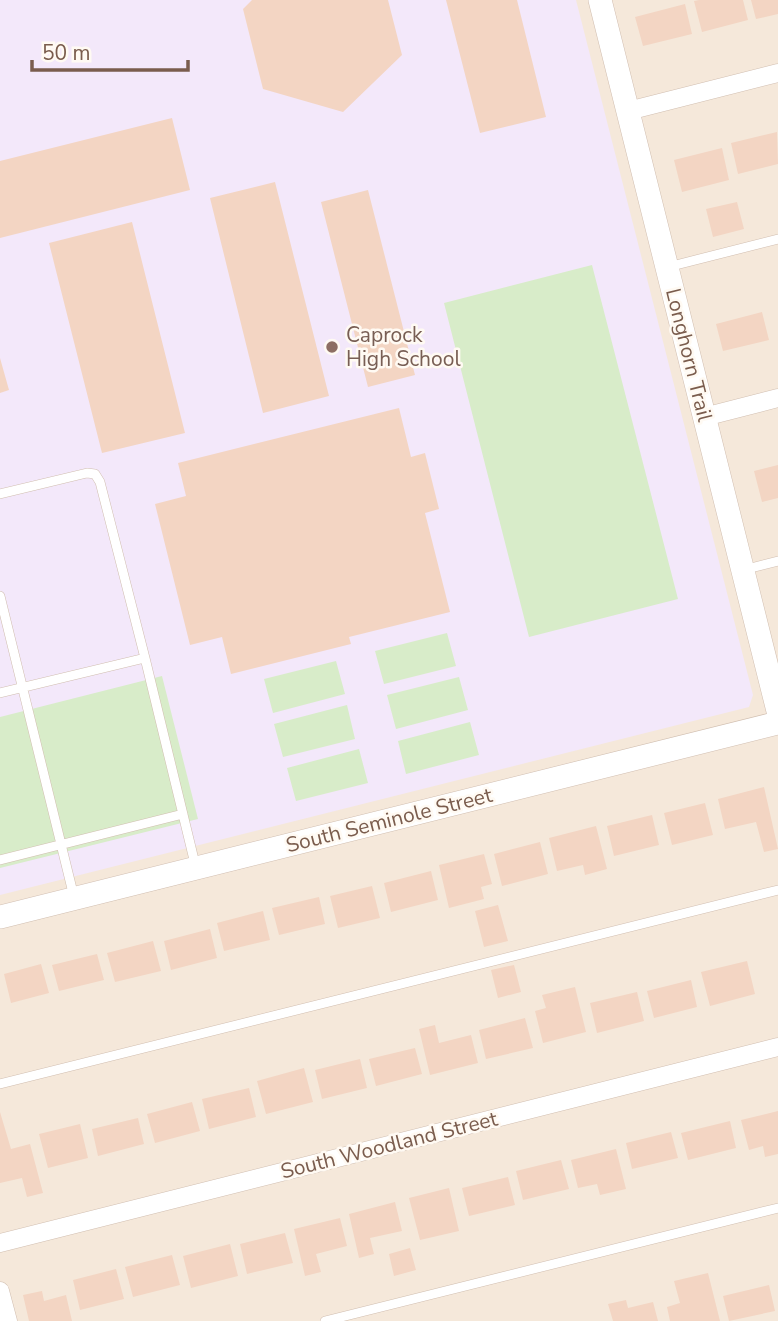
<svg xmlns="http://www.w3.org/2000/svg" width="778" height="1321" viewBox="0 0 778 1321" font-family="'Nunito Sans',sans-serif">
  <rect width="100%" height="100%" fill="#fdf6ec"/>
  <!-- residential -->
  <path fill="#f5e8da" d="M0,0H778V1321H0Z"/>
  <!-- education -->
  <path fill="#f3e8fa" d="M0,0H576L753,695L749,707L0,895Z"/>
  <!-- green -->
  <path fill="#d8ecc9" d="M592,265L678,599L529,637L444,303Z
    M447,633L456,666L384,684L375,651Z
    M336,661L345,694L273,713L264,679Z
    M162,676L198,819L0,868V717Z
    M459,677L468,710L396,729L387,695Z
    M347,705L355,739L283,757L274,724Z
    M470,722L479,755L406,774L398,741Z
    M359,749L368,783L296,801L287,768Z"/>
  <!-- building -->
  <path fill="#f3d5c3" d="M252,0H388L402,55L343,112L263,89L243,9Z
    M446,0H517L546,117L480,133Z
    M699,0H743L748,20L702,32L694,1Z
    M751,0H778V14L756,19Z
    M685,4L692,34L643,46L635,17Z
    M172,118L190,190L0,238V161Z
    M777,132L778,164L738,174L731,143Z
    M722,148L729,180L682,192L674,160Z
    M275,182L329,396L263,413L210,198Z
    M368,190L415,375L368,387L321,202Z
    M737,202L744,229L713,237L706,209Z
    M132,222L185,433L102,453L49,243Z
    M762,312L769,340L723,351L716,324Z
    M0,358L9,390L0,393Z
    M399,408L411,457L425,453L439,509L425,513L450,612L349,637L351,644L231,674L222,637L190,645L155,504L186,496L178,463Z
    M778,465V498L762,502L754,471Z
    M764,787L778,849L764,852L756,822L725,829L718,799Z
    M705,803L713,835L672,845L664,813Z
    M652,815L659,845L614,856L607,826Z
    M596,826L607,869L585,875L583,865L557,871L549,838Z
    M540,842L548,874L502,886L494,854Z
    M484,854L492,884L481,887L484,899L449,908L439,865Z
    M431,871L438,900L391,912L384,883Z
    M372,886L380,918L338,928L330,896Z
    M319,897L325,924L279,935L272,908Z
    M498,905L508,941L484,947L475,911Z
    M263,911L270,940L224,951L217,923Z
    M210,929L217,958L171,970L164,941Z
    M153,941L161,971L115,982L107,953Z
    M97,954L104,980L59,991L52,965Z
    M747,961L755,994L710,1006L701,972Z
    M41,964L49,993L11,1003L4,974Z
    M514,965L521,992L498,998L491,970Z
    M691,980L697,1007L654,1018L647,991Z
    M575,987L586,1032L543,1043L535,1011L546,1008L542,995Z
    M637,992L644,1021L597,1033L590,1003Z
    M525,1018L533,1048L486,1059L479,1030Z
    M435,1025L439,1043L471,1035L478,1063L430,1075L419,1029Z
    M415,1048L422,1074L376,1086L369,1059Z
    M360,1059L367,1088L322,1099L315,1070Z
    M304,1068L313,1102L266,1114L257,1081Z
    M249,1088L256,1117L209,1129L202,1099Z
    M192,1102L200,1131L155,1143L147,1114Z
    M778,1111V1154L765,1157L763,1146L749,1150L741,1120Z
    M0,1112L11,1149L30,1144L43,1193L27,1197L22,1178L0,1183Z
    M138,1118L144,1144L98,1156L92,1129Z
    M730,1121L736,1148L688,1160L681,1133Z
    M80,1124L88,1158L48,1168L39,1134Z
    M671,1132L678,1158L632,1169L626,1143Z
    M616,1149L626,1189L600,1195L597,1184L578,1188L571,1160Z
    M561,1160L569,1189L523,1200L516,1171Z
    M508,1177L515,1205L469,1216L462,1188Z
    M449,1188L459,1231L420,1240L409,1198Z
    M395,1202L402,1231L370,1238L374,1254L359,1258L349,1214Z
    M340,1218L347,1246L316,1254L321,1272L305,1276L294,1229Z
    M285,1233L293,1263L247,1274L240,1244Z
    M230,1244L238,1276L191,1288L183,1256Z
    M410,1248L416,1270L394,1276L389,1254Z
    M172,1255L180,1285L133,1297L125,1267Z
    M116,1269L124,1299L80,1310L73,1280Z
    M708,1273L720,1321H670L667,1307L680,1303L674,1281Z
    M769,1285L775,1311L729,1321L723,1296Z
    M42,1291L44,1301L66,1295L72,1321H29L23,1295Z
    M626,1300L628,1308L653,1302L658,1321H613L608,1304Z"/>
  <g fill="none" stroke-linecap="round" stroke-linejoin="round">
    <defs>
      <path id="service" d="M668,267L778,239
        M0,494L87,473L95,474L100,482L145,658
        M743,570L778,561
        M0,596L74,897
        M0,693L145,658L196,868
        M0,860L183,814
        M0,1084L778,890
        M325,1321L778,1208"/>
      <path id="minor" d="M628,111L778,73
        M704,417L778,398
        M0,1243L778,1047
        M0,1291L8,1321"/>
      <path id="tertiary" d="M600,0L778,711
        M0,917L778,723"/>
    </defs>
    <!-- service casing -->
    <use href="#service" stroke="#d1beb0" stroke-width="10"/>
    <!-- minor casing -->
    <use href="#minor" stroke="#d1beb0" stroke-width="19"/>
    <!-- tertiary casing -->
    <use href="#tertiary" stroke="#d1beb0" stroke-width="24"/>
    <!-- service -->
    <use href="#service" stroke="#fff" stroke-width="9"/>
    <!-- minor -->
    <use href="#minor" stroke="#fff" stroke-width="18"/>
    <!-- tertiary -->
    <use href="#tertiary" stroke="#fff" stroke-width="23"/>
  </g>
  <!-- markers -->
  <circle fill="#8d6e63" stroke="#fffaf3" stroke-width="2.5" cx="332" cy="347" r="7"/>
  <g text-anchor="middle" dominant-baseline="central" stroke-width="5" stroke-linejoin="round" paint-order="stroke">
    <!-- education labels -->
    <g font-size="21" fill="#785e54" stroke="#fffaf3" text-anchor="start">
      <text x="346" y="335">Caprock<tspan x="346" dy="24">High School</tspan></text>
    </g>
    <!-- street labels -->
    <g font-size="21" fill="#7a5c4d" stroke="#fffaf3">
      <text transform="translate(689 355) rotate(76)">Longhorn Trail</text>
      <text transform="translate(389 820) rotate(-14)">South Seminole Street</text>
      <text transform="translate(389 1145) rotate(-14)">South Woodland Street</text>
    </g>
  </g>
  <!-- scale -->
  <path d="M32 60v10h156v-10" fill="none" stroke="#7a5c4d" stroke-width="3.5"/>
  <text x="42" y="60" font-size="21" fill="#7a5c4d" stroke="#fffaf3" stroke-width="5" paint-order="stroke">50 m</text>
</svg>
